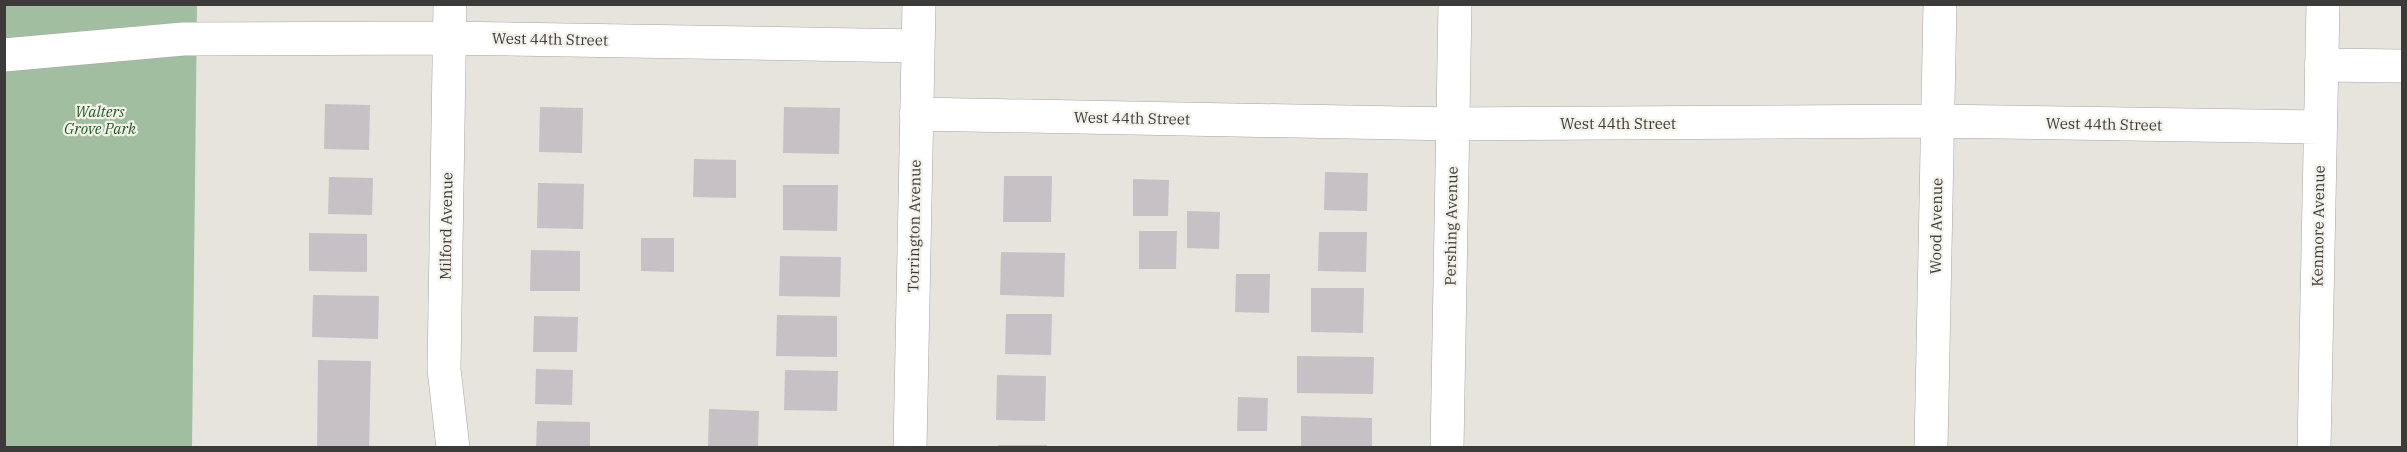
<svg xmlns="http://www.w3.org/2000/svg" width="2407" height="452" viewBox="0 0 2407 452" font-family="'IBM Plex Serif',serif">
  <rect width="100%" height="100%" fill="#e7e3dd"/>
  <!-- green -->
  <path fill="#a1bea0" d="M4,5H197L192,447H5Z"/>
  <!-- building -->
  <path fill="#c7c1c6" d="M325,104L370,105L369,150L324,149Z
    M540,107L583,108L582,153L539,152Z
    M784,107L840,108L839,154L783,153Z
    M694,159L736,160V198L693,197Z
    M1325,172L1368,173L1367,211L1324,210Z
    M1004,176H1052L1051,222H1003Z
    M329,177L373,178L372,215L328,214Z
    M1133,179L1169,180L1168,216H1133Z
    M538,183L584,184L583,229L537,228Z
    M783,185H838L837,231L783,230Z
    M1187,211L1220,212L1219,249L1187,248Z
    M1139,231H1177L1176,269H1139Z
    M1319,232H1367L1366,272L1318,271Z
    M309,233L367,234V272L309,271Z
    M641,238H674V272L641,271Z
    M531,250L580,251V291H530Z
    M1001,252L1065,253L1064,297L1000,295Z
    M780,256L841,257L840,297L779,296Z
    M1236,274H1270L1269,313L1235,312Z
    M1311,288H1364L1363,333L1311,332Z
    M313,295L379,296L378,339L312,337Z
    M1006,314H1052L1051,355L1005,354Z
    M777,315L837,316V357L776,356Z
    M534,316L578,317L577,352H533Z
    M1297,356L1374,357L1373,394L1297,393Z
    M318,360L371,361L369,448H317Z
    M536,369L573,370L572,405L535,404Z
    M785,370L838,371L837,411L784,410Z
    M997,375L1046,376L1045,421L996,420Z
    M1238,397L1268,398L1267,431H1237Z
    M709,409L759,411L758,448H708Z
    M1301,416L1372,418V448H1301Z
    M537,421L590,422V448H536Z
    M998,445H1047V448H998Z"/>
  <g fill="none" stroke-linecap="round" stroke-linejoin="round">
    <defs>
      <path id="minor" d="M450,4L444,369L453,448
        M4,55L183,39L450,38L918,46
        M2321,65L2402,66
        M916,114L1453,124L1936,121L2320,127
        M910,448L919,4
        M1447,448L1455,4
        M1931,448L1940,4
        M2314,448L2323,4"/>
    </defs>
    <!-- minor casing -->
    <use href="#minor" stroke="#a9a6a0" stroke-width="34"/>
    <!-- minor -->
    <use href="#minor" stroke="#fff" stroke-width="33"/>
  </g>
  <g text-anchor="middle" dominant-baseline="central" stroke-width="4.5" stroke-linejoin="round" paint-order="stroke">
    <!-- street labels -->
    <g font-size="15" fill="#3d3b39" stroke="#f4f1eb">
      <text transform="translate(550 39) rotate(1)">West 44th Street</text>
      <text transform="translate(1132 118) rotate(1)">West 44th Street</text>
      <text x="1618" y="123">West 44th Street</text>
      <text transform="translate(2104 124) rotate(1)">West 44th Street</text>
      <text transform="translate(446 226) rotate(-89)">Milford Avenue</text>
      <text transform="translate(914 226) rotate(-89)">Torrington Avenue</text>
      <text transform="translate(1451 226) rotate(-89)">Pershing Avenue</text>
      <text transform="translate(1936 226) rotate(-89)">Wood Avenue</text>
      <text transform="translate(2318 226) rotate(-89)">Kenmore Avenue</text>
    </g>
    <!-- park labels -->
    <g font-size="15" font-style="italic" fill="#1f5d21" stroke="#f4f1eb">
      <text x="100" y="111">Walters<tspan x="100" dy="17">Grove Park</tspan></text>
    </g>
  </g>
  <!-- border -->
  <rect width="2407" height="452" fill="none" stroke="#3d3b39" stroke-width="12"/>
</svg>
